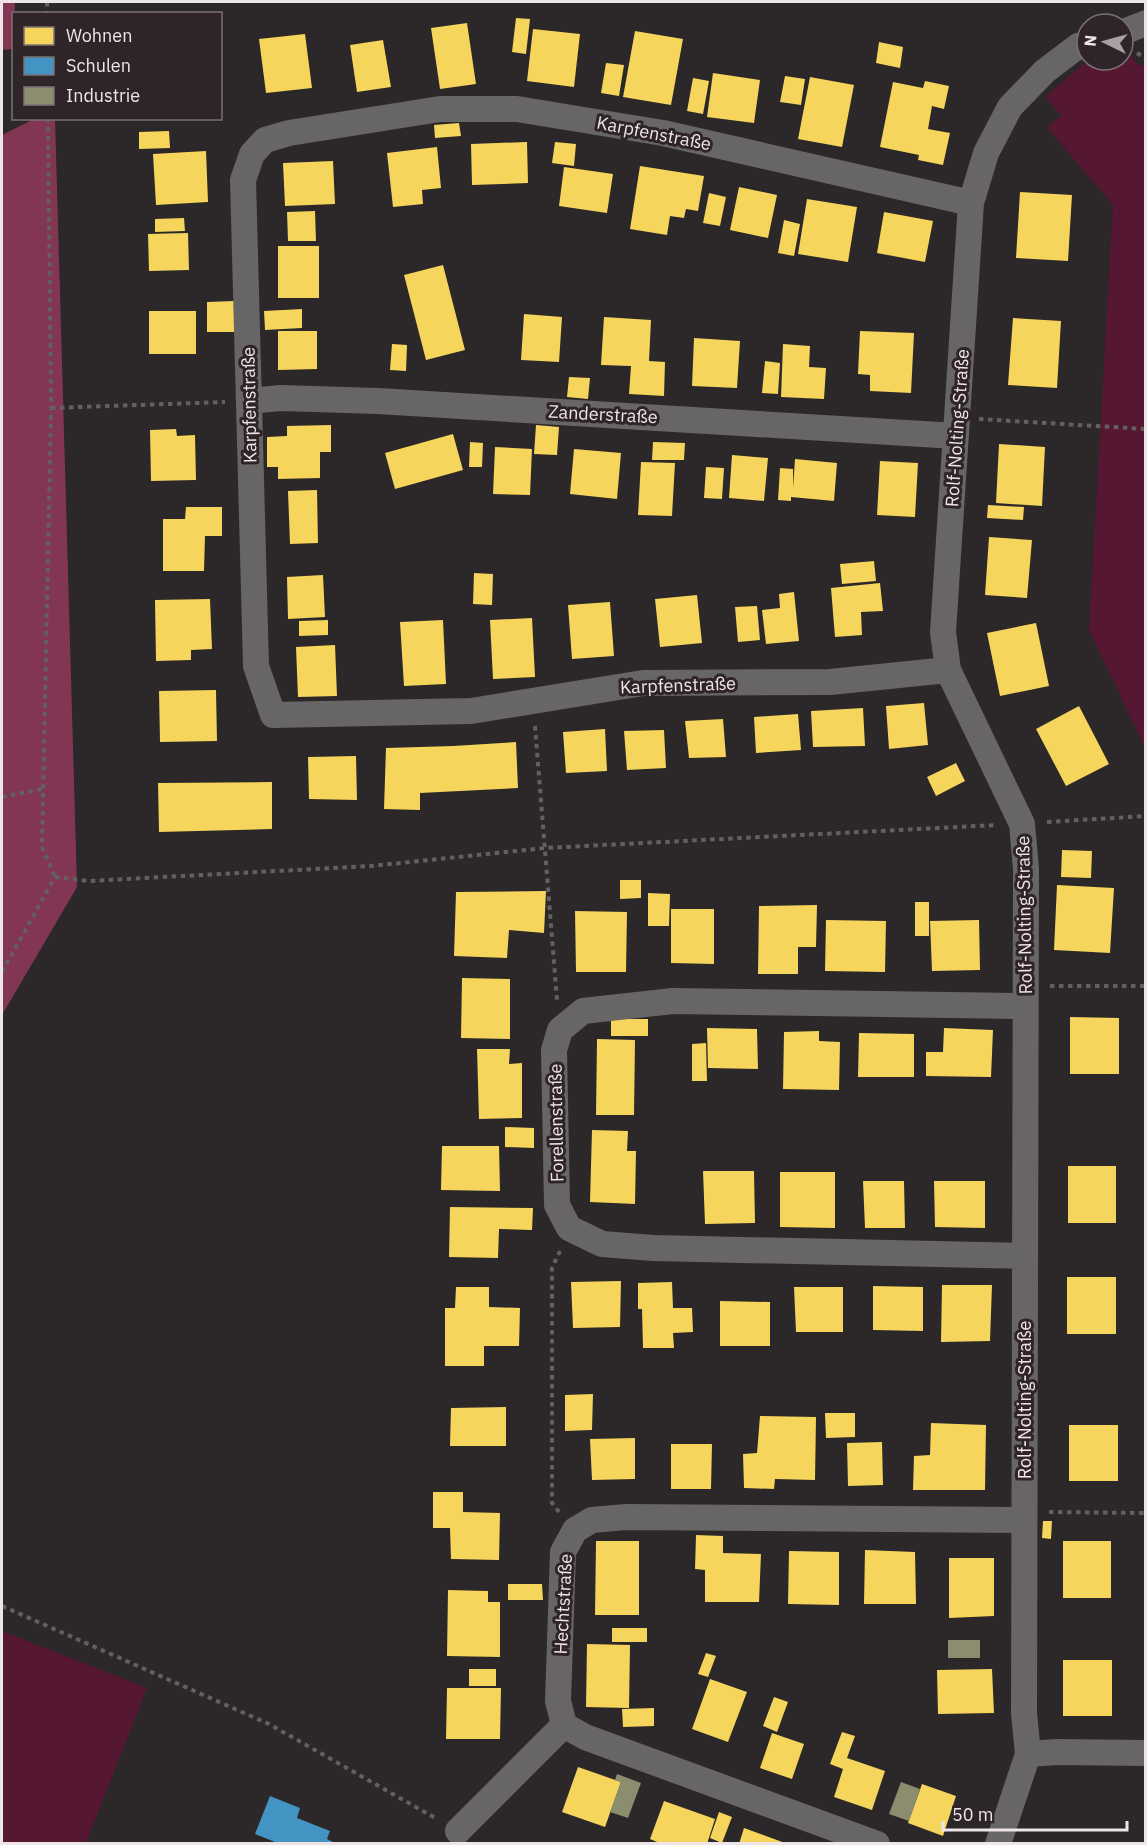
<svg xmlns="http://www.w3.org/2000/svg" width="1147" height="1845" viewBox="0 0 1147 1845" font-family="'IBM Plex Sans',sans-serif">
  <rect width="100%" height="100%" fill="#2c2728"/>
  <!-- green -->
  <path fill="#551732" d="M1123,47L1138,64L1146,67L1145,756L1144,745L1089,630L1113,205L1047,128L1061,115L1045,97L1081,66L1095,60H1123Z
    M2,1631L147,1688L86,1843H2Z"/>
  <!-- forest -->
  <path fill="#823654" d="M2,2H15L13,49L2,50Z
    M36,118L55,119L77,887L2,1015V135Z"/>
  <!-- homes -->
  <path fill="#f6d55c" d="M516,18L530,19L526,54L512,52Z
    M467,23L476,84L440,89L431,28Z
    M533,29L580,34L574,87L527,81Z
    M635,31L683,39L671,105L623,97Z
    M305,34L312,88L266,93L259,39Z
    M383,40L391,87L357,92L350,45Z
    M879,42L903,47L900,68L876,63Z
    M606,63L624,65L619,96L601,93Z
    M713,73L760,80L754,123L707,117Z
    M785,76L805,79L801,105L780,102Z
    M810,77L854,85L842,147L798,139Z
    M693,78L709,81L703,114L687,111Z
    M925,81L949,86L944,109L932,106L928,129L950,133L943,165L918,160L919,155L880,147L893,82L923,88Z
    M459,123L461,136L435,138L434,125Z
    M169,131L170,148L139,149V132Z
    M527,142L528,183L472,185L471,144Z
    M555,142L576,144L574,166L552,163Z
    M437,147L441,188L422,190L423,204L393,207L387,153Z
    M206,151L208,202L156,205L153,154Z
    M333,161L335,204L285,206L283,163Z
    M640,166L704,176L698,211L686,209L684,218L670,216L667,235L630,229Z
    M564,167L613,174L607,213L559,206Z
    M739,187L777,195L768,238L730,230Z
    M1020,192L1072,195L1068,261L1016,258Z
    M709,193L726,197L720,226L703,223Z
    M807,199L857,207L848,262L798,254Z
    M315,211L316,241H288L287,212Z
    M884,212L933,221L925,262L877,253Z
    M184,218L185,231L155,232V219Z
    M784,220L800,224L794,256L778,253Z
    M188,233L189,270L149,271L148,234Z
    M278,246H319V298H278Z
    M443,265L465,350L426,360L404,275Z
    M234,301L235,332H207V302Z
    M302,309V328L265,330L264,311Z
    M149,311H196V354H149Z
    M524,314L562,317L559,362L521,360Z
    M604,317L651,320L649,361L665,362L664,396L629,394L631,366L601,365Z
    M1013,318L1061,321L1057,388L1008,385Z
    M278,331H317V369L278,370Z
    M860,331L914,333L911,393L870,391V375L858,374Z
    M694,338L740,341L737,388L692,386Z
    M392,344L407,345L406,371L390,370Z
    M783,344L810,346L809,367L826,368L824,399L781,397Z
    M765,361L780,363L778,394L762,393Z
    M569,377L590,378L588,399L567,397Z
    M331,425V452H320V478L278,479V467H267V437L287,436V426Z
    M536,425L559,427L557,455L534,454Z
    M176,429L177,436L195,435L196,480L151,481L150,430Z
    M453,434L463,470L395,489L385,453Z
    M470,442L483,443L482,467H469Z
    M653,442L685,443L684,460H652Z
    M999,444L1045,447L1042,506L996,503Z
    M495,447L532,449L530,495L493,494Z
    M574,449L621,453L617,499L570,494Z
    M732,455L768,458L764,501L729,498Z
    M795,459L837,463L834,501L791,497V501L778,500L780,468L793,469V488Z
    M880,461L918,463L915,517L877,515Z
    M641,462L675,463L672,516L638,515Z
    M706,467L724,468L722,499L704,498Z
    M317,490L318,543L290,544L288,491Z
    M988,505L1024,507L1023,520L987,518Z
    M186,507H222V536H205L204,571H163V519H185Z
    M989,537L1032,540L1027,598L985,595Z
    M874,561L876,581L842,584L840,564Z
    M474,573L493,574L492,605L473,604Z
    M323,575L325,617L288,619L287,577Z
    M880,583L883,611L861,612L862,635L835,637L831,588Z
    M794,592L799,641L766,644L762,610L780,608L779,594Z
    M697,595L702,643L660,647L655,599Z
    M210,599L212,649L191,650V660L156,661L155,600Z
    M610,602L614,656L572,659L568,605Z
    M757,606L760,640L738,642L735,607Z
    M532,618L535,677L493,679L490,620Z
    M328,620V635L299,636V621Z
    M443,620L446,684L404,686L400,622Z
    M1036,623L1049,686L1000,696L987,633Z
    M335,645L337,696L298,697L296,647Z
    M216,690L217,741L160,742L159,691Z
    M924,703L928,745L889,749L886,706Z
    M1079,706L1109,764L1066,786L1036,729Z
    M863,708L865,746L813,747L811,711Z
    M798,714L801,750L756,753L754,717Z
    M723,719L726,757L689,758L685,721Z
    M605,729L607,771L566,773L563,732Z
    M664,730L666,768L627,770L624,731Z
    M516,742L518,788L420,793V810L384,809L386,748L453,746Z
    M356,756L357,800L309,799L308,757Z
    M956,763L965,781L936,796L927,777Z
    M272,782V829L159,832L158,783Z
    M1062,850L1092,851L1091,878L1061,877Z
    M620,880H641V898L620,899Z
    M1057,885L1114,888L1110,953L1054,950Z
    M546,891L544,933L509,930L507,958L454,956L456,892Z
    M648,893L670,894L669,926H648Z
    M915,902H929V936H915Z
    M817,905L816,947H798V974H758L759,906Z
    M671,909H714V964L671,963Z
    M575,911L627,912L626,972H576Z
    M826,920L886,921L885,972L825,971Z
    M979,920L980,970L932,971L930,921Z
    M462,978L510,979V1039L461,1038Z
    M1070,1017L1119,1018V1074H1070Z
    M611,1019H648V1036H611Z
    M707,1028L757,1029L758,1069L708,1068Z
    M944,1028L993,1030L991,1077L926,1076V1052H943Z
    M819,1031V1041L840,1042L839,1090L783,1089L784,1032Z
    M859,1033L914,1034V1077H858Z
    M597,1039L635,1040L634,1115H596Z
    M706,1043L707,1081H692V1044Z
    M477,1049H510L509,1064L522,1063V1118L479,1119Z
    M505,1127L534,1128V1148L505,1147Z
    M592,1130L628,1131L627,1151H636L635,1204L590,1202Z
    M442,1146H499L500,1191L441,1190Z
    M1068,1166H1116V1223H1068Z
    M703,1171H754L755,1223L705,1224Z
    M780,1172H835V1228L780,1227Z
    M863,1181H904L905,1228H865Z
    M934,1181H985V1228L935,1227Z
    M450,1207L533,1208L532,1230L499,1229L498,1258L449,1257Z
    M1067,1277H1116V1334H1067Z
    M621,1281L620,1327L573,1328L571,1282Z
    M672,1282L673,1308H692L693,1332L673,1333L674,1348H643L642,1309H638V1283Z
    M942,1285H992L990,1341L941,1342Z
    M873,1286L923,1287V1331L873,1330Z
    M456,1287H489V1307L520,1308L519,1346H484V1366H445V1308H455Z
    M794,1287H843V1332H796Z
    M720,1301L770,1302V1346H720Z
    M593,1394L592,1430L565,1431V1395Z
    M506,1407V1446H450L451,1408Z
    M825,1413H855V1437L826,1438Z
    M760,1416L816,1417L815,1480L775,1479L774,1489L744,1488L743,1454L757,1453Z
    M931,1423L986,1425L985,1490H913L914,1456L930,1455Z
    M1069,1425H1118V1481H1069Z
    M635,1438V1479L592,1480L590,1439Z
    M882,1442L883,1485L848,1486L847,1443Z
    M671,1444H712L711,1489H671Z
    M433,1492H463V1512L500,1513L499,1560L451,1559L450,1528H433Z
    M1043,1521H1052L1051,1539L1042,1538Z
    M696,1535L723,1536V1553L761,1554L759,1602H705V1570L695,1569Z
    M596,1541H639V1615H595Z
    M1063,1541H1111V1598H1063Z
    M865,1550L915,1552L916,1604H864Z
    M789,1551L839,1552V1605L788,1604Z
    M949,1558H994V1616L949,1618Z
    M508,1584H542L543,1600H508Z
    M448,1590L488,1591V1602H500V1657L447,1656Z
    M612,1628H647V1642H612Z
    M587,1644L630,1645L629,1708L586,1707Z
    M706,1653L716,1656L708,1677L698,1674Z
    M1063,1660H1112V1716H1063Z
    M469,1669H496V1686H469Z
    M992,1669L994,1713L938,1714L937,1670Z
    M710,1679L747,1692L728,1742L692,1729Z
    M447,1688H501L500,1739H446Z
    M774,1697L788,1702L777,1732L763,1726Z
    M654,1708V1726L623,1727L622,1709Z
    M842,1732L855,1736L847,1758L885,1771L872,1810L834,1797L843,1769L830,1764Z
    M772,1733L804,1744L792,1779L760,1768Z
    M578,1767L621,1782L605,1827L562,1812Z
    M922,1784L956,1796L943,1836L908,1823Z
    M664,1801L715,1819L707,1844H662L650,1839Z
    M719,1812L732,1817L722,1843L710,1838Z
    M744,1828L785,1843V1844H739Z"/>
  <!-- schools -->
  <path fill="#4393c3" d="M270,1796L300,1808L297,1818L330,1831L327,1839L337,1844H280L255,1834Z"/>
  <!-- industry -->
  <path fill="#8c8c6e" d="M948,1640H980V1658H948Z
    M617,1774L641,1783L628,1818L610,1812L621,1782L615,1780Z
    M901,1782L920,1789L909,1821L889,1814Z"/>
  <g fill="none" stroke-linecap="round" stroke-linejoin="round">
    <!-- path -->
    <path stroke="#636060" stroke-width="4" stroke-dasharray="4.5 4.5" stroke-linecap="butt" d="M47,2V14
      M1137,53L1146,59
      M48,118L51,408L42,847L55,877
      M51,408L225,402
      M979,419L1146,429
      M535,726L557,1000
      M2,797L42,789
      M1047,822L1146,816
      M55,877L89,881L371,866L545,848L997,825
      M2,972L55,877
      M1050,986H1146
      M559,1512L552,1503V1268L560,1251
      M1049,1512L1146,1513
      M2,1606L269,1724L437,1819"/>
    <!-- minor -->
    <path stroke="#686566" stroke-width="26" d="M1123,32L1146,23
      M249,401L281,398L378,401L956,436
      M948,670L830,682L643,683L471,711L273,715L256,666L243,180L252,154L265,140L289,133L440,109H517L663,133L971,203
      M1025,1256L653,1248L602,1244L569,1228L557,1205L554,1050L560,1030L583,1011L673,1001L1025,1006
      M1028,1754L1057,1752L1146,1753
      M458,1831L564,1725
      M877,1844L585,1737L564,1725L558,1701L563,1552L575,1530L592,1520L626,1517L1024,1520
      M998,1844L1028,1754L1024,1713L1026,869L1022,824L948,670L943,632L971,203L986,153L1010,107L1045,71L1078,46L1087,44"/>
  </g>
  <g text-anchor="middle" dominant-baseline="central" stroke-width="6" stroke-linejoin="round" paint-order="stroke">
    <!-- street labels -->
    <g font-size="18" fill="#ede5e7" stroke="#2f2427">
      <text transform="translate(654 133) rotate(11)">Karpfenstraße</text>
      <text transform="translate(249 405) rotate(-91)">Karpfenstraße</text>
      <text transform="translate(603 414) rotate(3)">Zanderstraße</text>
      <text transform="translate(957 428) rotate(-86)">Rolf-Nolting-Straße</text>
      <text transform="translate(678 685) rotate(-2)">Karpfenstraße</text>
      <text transform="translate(1024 915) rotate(-91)">Rolf-Nolting-Straße</text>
      <text transform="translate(556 1123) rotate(-91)">Forellenstraße</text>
      <text transform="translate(1024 1400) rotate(-90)">Rolf-Nolting-Straße</text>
      <text transform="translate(563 1604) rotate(-87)">Hechtstraße</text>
    </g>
  </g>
  <!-- border -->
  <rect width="1147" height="1845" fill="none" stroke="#ede5e7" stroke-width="6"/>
  <!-- legend -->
  <rect x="12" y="12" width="210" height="108" fill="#2f2427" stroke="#7b7174" stroke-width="1.5"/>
  <rect x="24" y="27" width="30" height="18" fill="#f6d55c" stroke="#7b7174" stroke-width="1.5"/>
  <text x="66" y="42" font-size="18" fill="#ede5e7">Wohnen</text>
  <rect x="24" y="57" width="30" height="18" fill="#4393c3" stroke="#7b7174" stroke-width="1.5"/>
  <text x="66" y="72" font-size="18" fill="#ede5e7">Schulen</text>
  <rect x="24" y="87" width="30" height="18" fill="#8c8c6e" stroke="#7b7174" stroke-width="1.5"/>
  <text x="66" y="102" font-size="18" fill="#ede5e7">Industrie</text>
  <!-- north arrow -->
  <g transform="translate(1105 42) rotate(275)"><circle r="28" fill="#2f2427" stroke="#7b7174" stroke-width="1.5"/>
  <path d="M0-4.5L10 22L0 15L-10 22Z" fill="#a9a2a4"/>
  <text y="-9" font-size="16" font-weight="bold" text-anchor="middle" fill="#ede5e7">N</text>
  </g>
  <!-- scale -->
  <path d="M943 1821v9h184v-9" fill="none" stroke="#ede5e7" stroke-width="3"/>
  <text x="952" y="1821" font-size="18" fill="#ede5e7" stroke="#2f2427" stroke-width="4.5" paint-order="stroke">50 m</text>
</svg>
